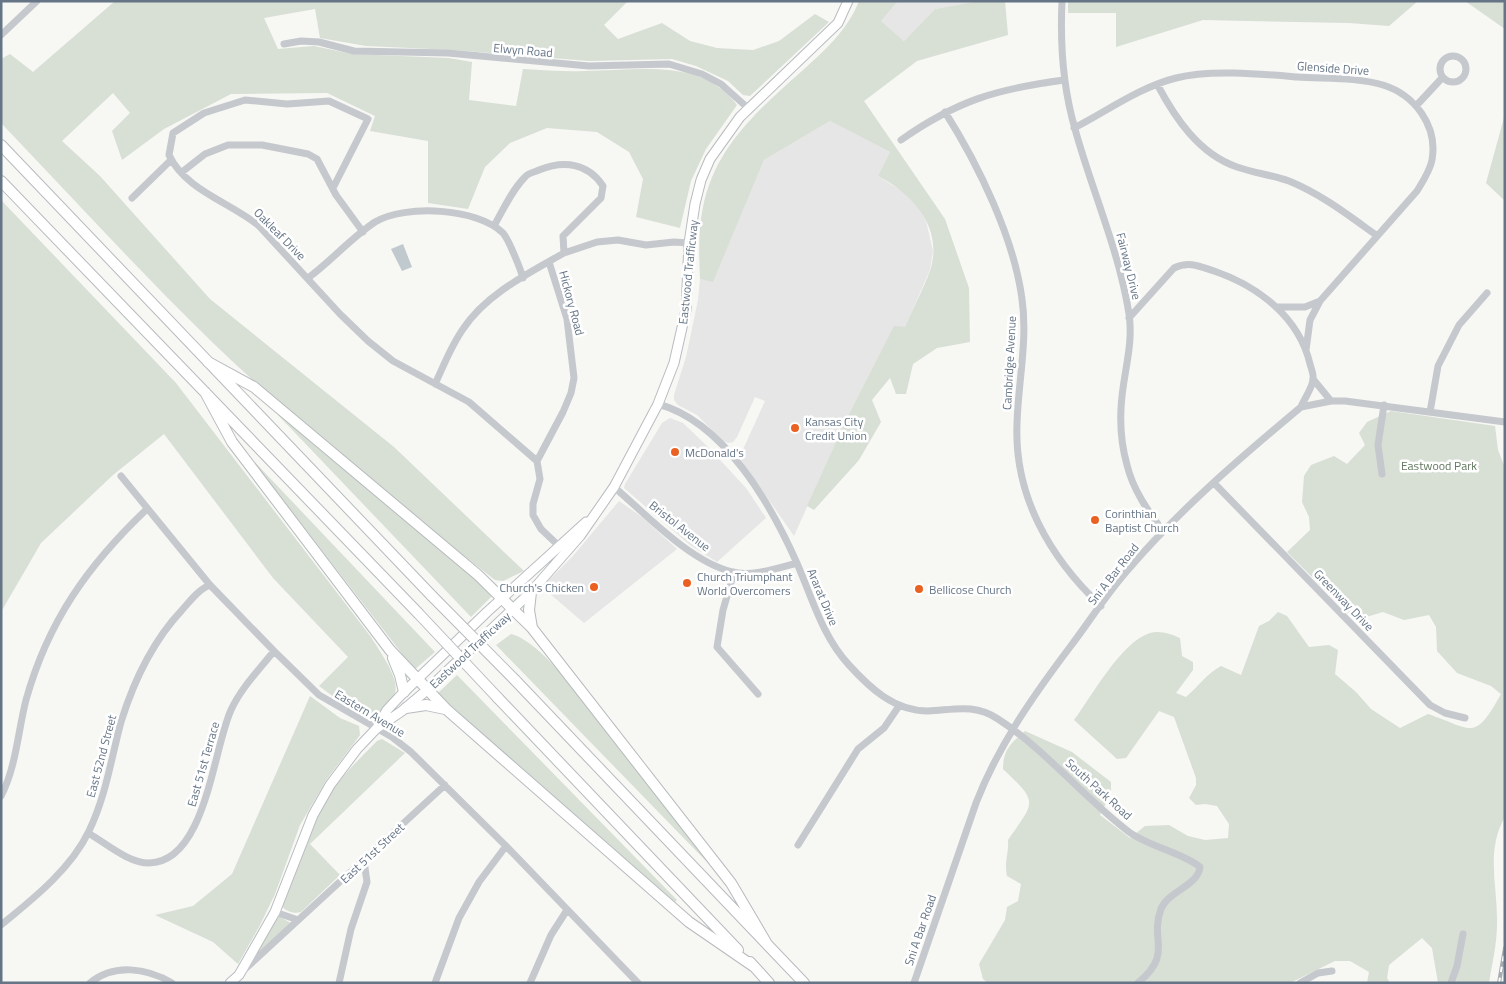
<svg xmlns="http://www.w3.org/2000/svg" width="1506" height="984" viewBox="0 0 1506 984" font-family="'Titillium Web',sans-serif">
  <rect width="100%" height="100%" fill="#f7f7f4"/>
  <!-- built -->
  <path fill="#e5e6e5" d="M898,1H978L935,9L904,41L881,21Z
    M830,121L890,152L878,176L908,195L918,206L926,221L933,251L930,270L905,327H894L847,418L794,536L741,460L740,456L765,401L755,397L737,437L733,442L728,443L723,441L697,415L678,405L674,400V395L686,357L698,300L700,279L713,281L764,160Z
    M670,418L683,423L708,447L746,488L766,518L717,562L690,545L624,488L625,484L662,423Z
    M619,501L642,517L677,549L584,623L542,587L573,556Z"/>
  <!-- green -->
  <path fill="#d8dfd5" d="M115,1H628L604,25L618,39L662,23L690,41L717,48L753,50L779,41L815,14L829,22L750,96L743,95L728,81L696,66L672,59L589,61L453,50L366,46L320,38L315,9L264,18L278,49L314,46L352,54L449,58L472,62L469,100L516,106L523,69C544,70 565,72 585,71C636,71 701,57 737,105L706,149L691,181L680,228L636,217L643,179L629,152L597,132L547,128L510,143L485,167L468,209L428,203V141L370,131L375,116L327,93L231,94L164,129L122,160L112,131L130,113L113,93L62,141L100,176L210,299L394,447L524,571L503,581L495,580C398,504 300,427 211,341C139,271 71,196 1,123V59L10,54L33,72Z
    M859,1H898L881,21L904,41L935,9L978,1H1005L1008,35L917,61L864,101L945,219L969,288L970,342L937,348L913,364L906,394H896L890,378L872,400L881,422L859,460L814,510L807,506L847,418L894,326L905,327C913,308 923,290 930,271C944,228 913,194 878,176L890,152L830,121L764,160L713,282L700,279C699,255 698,231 703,207C715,147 758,110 802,71C824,51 848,30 859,1Z
    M1068,1H1418L1389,26L1349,23L1203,20L1116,47V13H1068Z
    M1465,1H1505V29Z
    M1505,114V201L1486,183Z
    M1,200L176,383L371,637C378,649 400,678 395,693C392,702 378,712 372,719L342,703L319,686L348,657L273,578L164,434L113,475L41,543L1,612Z
    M1391,411L1495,426L1498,450L1505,468V817C1485,851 1498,887 1497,924C1497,944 1492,964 1489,983H1438L1432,948L1422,938L1389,965L1387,978L1390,983H1367L1369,972L1350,961H1335L1290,983H988L983,979L979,964L1005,920L1007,907L1018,901L1021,884L1007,876C1004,861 1009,854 1008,840C1035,801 1039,803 1003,769C1003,750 1011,743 1025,731L1072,752L1111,782V793L1100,815L1130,838L1145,826L1169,825L1188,836L1205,840L1228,838L1229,824L1217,806L1205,804L1196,805L1189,798L1196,785V778L1174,717L1159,711L1126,758L1117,759L1074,720C1092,696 1121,642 1150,633C1160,630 1171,634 1180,638L1182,656L1193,662V670L1176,693L1186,697C1199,686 1206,674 1221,666L1241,675L1259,626L1269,621L1278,612L1287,616L1309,647L1329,645L1338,650L1335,674L1356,692L1371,709L1400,728L1428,714C1473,729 1474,743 1501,694L1491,686L1457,673L1437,651L1436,627L1429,615L1404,620L1383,612L1363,618L1347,612L1287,552L1310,530L1309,517L1302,502L1304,476L1311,465L1334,456L1347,464L1365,445L1359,433L1367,422Z
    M279,414L494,594L471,617L278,415Z
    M248,455L435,652L414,670L396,646Z
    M511,634C545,642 599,722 623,751C651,787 680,822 708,858L706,861L496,645Z
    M457,675L677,900L675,902L437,694Z
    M310,696L340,718L359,726L360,735L327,779L300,825L275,894L259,927L238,964L213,942L155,915L193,906L232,874Z
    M382,739L405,753L310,844L340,875L301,912C295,914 286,912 282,906C292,877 301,846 314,819C329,789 353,765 377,741Z
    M278,916L291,923L257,955L255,954Z"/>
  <!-- water -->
  <path fill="#bfc9ce" d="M403,244L412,267L402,271L391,249Z"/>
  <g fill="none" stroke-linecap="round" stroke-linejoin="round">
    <defs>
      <path id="major" d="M378,726L387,710L401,695L487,612L586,522
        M230,983L239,975L275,912L313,815L330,785L357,749L377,728L402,711L427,690L531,592L580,536L614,487L658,404L674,363L686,310L689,243L695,204L701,180L710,159L740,117L838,23L848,1"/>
      <path id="highway" d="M1,145L432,596
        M1,181L418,613
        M208,362L254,387L478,575L532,628L731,883L767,944
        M205,392L232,442L390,650L446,709L689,922L753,966
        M531,592L529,610L532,628
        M393,658L400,675L404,692
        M515,680L804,983
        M497,697L738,950
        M406,708L426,705L445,709
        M750,962L769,983"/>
    </defs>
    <!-- major casing -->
    <use href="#major" stroke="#b8bcc0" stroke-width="11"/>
    <!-- highway casing -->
    <use href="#highway" stroke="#b7bbbe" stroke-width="12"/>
    <!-- minor -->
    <path stroke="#c5c8cc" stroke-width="7" d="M1062,1C1060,44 1063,88 1075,129C1092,191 1119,250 1129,314C1134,346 1122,377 1121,409C1120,427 1122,447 1127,465C1133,490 1148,511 1163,531
      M1,35L37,1
      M284,44L301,41L319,42L354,51L448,53L589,66L669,64L702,74L721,84L749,109
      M1440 69a13 13 0 1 1 26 0a13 13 0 1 1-26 0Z
      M1157,84C1175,118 1199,154 1237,167C1254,173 1272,175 1289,181C1321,194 1348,215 1376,235
      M1416,106L1442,78
      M945,112C978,164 1014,238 1022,299C1028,340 1018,383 1017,424C1014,496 1050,558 1101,606
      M1074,128C1107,111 1140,87 1176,78C1209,69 1262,74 1297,77C1324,79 1356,77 1383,85C1415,95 1438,126 1432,160C1430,171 1423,181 1417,191L1320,301L1310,320L1306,350
      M901,140C958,100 997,89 1064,80
      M182,172L205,154L228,145H262L308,154L317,159L336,195L363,232
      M333,188L368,119L329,101L287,104L245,100L204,113L173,133L169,155C186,191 230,202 259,226L340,314L368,341L393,361L469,402L537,461L540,479L533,504V515L541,529L560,547
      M132,198L171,160
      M564,253L597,242L618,240L646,245L674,242L689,243
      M308,278C331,261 351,238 375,222C405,204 478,208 503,233C509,240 520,268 523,278
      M1276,307H1305L1320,301
      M1129,318L1174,268C1189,261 1199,266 1214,271C1258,286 1299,317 1310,364C1311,368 1314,375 1313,379C1313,387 1304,399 1301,407
      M1313,379L1331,401
      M435,384C444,365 451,346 463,329C486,294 529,273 564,253L563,236L601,198L603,186C588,163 564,160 539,170C535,172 528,173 525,177C512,190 503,210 494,226
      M658,404C724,422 770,503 796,561C812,597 822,636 849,665C870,688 894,711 928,711C953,710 974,703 998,719C1046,750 1083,797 1129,832C1150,847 1183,853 1200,867C1198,886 1168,891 1161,909C1149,942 1174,952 1138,983
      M1430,412L1438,366L1459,325L1487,293
      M537,461L563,412L571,393L574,378L567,319L549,262
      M1382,474L1378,445L1384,405
      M121,476L210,585L274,651L319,695L392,737L411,752L506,846L638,983
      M1214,483L1430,705L1445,713L1465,718
      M614,487C647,515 689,561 732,572C752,577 778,568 797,563
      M734,572L723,610L717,647L758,694
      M1,796C16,768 18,731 26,700C48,621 88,565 147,509
      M88,833C106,843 128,863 149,863C206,862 213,749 231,710C241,688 259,670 274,651
      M798,845L858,749L884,728L899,706
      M275,912L298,920
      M1,925C33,899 71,869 89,831C106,796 111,759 121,722C134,680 152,642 182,610C190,601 199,589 210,585
      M244,970L445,785
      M90,983C114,963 147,968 172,983
      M339,983L351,929L367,882L364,861
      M435,983L459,918L479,882L506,846
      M530,983L551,935L567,910
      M914,983L976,803C998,746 1033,696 1070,647C1089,622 1106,595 1127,571C1178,511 1240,458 1301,407L1331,401H1345L1505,422
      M1300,983L1318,973L1332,971
      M1451,983L1457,966L1463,934"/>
    <!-- major -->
    <use href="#major" stroke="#fff" stroke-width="9"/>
    <!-- highway -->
    <use href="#highway" stroke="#fff" stroke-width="10"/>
    <defs>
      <path id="rail" d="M1499,983L1505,948"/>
    </defs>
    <!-- rail casing -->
    <use href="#rail" stroke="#a5abb1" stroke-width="4"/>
    <!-- rail -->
    <use href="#rail" stroke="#fff" stroke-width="2" stroke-dasharray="5.5" stroke-linecap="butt"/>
    <defs>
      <path id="highway-bridge" d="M432,596L515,680
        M418,613L497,697"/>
    </defs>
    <!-- highway-bridge casing -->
    <use href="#highway-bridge" stroke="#b7bbbe" stroke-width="12" stroke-linecap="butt"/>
    <!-- highway-bridge -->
    <use href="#highway-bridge" stroke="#fff" stroke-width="10"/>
  </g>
  <!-- markers -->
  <g fill="#ea6122" stroke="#fff" stroke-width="2">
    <circle cx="795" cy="428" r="5"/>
    <circle cx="675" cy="452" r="5"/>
    <circle cx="1095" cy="520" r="5"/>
    <circle cx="687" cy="583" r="5"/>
    <circle cx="594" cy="587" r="5"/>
    <circle cx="919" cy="589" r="5"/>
  </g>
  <g text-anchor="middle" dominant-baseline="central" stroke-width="5" stroke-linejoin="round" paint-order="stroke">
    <!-- street labels -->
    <g font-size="12" fill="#657586" stroke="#fff">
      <text transform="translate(523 50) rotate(5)">Elwyn Road</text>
      <text transform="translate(1333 68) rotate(4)">Glenside Drive</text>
      <text transform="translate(280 234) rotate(45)">Oakleaf Drive</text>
      <text transform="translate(1129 266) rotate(76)">Fairway Drive</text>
      <text transform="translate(688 272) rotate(-84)">Eastwood Trafficway</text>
      <text transform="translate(572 303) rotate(75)">Hickory Road</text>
      <text transform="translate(1009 363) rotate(-87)">Cambridge Avenue</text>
      <text transform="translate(680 526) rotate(38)">Bristol Avenue</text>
      <text transform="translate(1113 574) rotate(-52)">Sni A Bar Road</text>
      <text transform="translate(823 597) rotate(67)">Ararat Drive</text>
      <text transform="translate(1344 600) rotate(46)">Greenway Drive</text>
      <text transform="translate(470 650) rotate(-43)">Eastwood Trafficway</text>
      <text transform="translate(370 713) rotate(31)">Eastern Avenue</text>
      <text transform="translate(101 756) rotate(-75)">East 52nd Street</text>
      <text transform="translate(203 764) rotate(-74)">East 51st Terrace</text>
      <text transform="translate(1099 789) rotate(42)">South Park Road</text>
      <text transform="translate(372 853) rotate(-43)">East 51st Street</text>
      <text transform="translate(920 930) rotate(-71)">Sni A Bar Road</text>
    </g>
    <!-- poi labels -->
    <g font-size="12" fill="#657586" stroke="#fff" text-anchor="start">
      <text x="805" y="421">Kansas City<tspan x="805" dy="14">Credit Union</tspan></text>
      <text x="685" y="452">McDonald's</text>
      <text x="1105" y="513">Corinthian<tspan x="1105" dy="14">Baptist Church</tspan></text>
      <text x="697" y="576">Church Triumphant<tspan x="697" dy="14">World Overcomers</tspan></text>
      <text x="584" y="587" text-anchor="end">Church's Chicken</text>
      <text x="929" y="589">Bellicose Church</text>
    </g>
    <!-- park labels -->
    <g font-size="12" fill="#637860" stroke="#fff">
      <text x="1439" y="465">Eastwood Park</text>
    </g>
  </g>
  <!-- border -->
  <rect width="1506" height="984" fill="none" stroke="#657586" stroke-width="5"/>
</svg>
